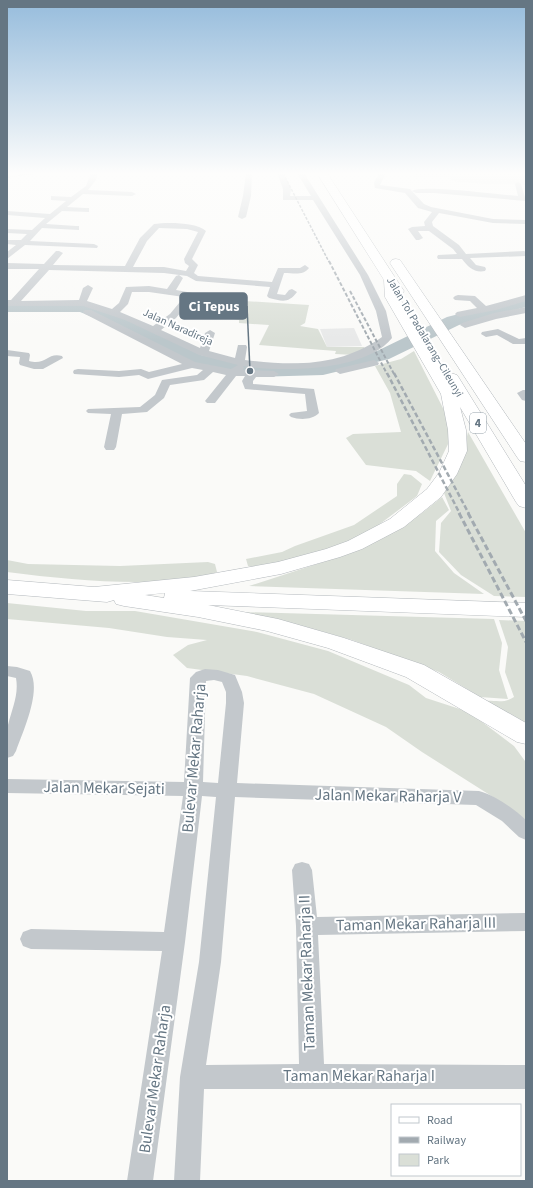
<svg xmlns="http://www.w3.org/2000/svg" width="533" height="1188" viewBox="0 0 533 1188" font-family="'Source Sans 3',sans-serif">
  <rect width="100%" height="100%" fill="#fafaf8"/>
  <!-- built -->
  <path fill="#e8e9e9" d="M413,173H526V185L471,183L452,181L450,177H414Z
    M354,328L362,346L327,347L320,329Z"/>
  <!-- green -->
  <path fill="#dadfd7" d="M212,299L309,305L305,323L300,326L318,329L327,347H364L366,350L355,355L335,354L336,351L259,345L269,325L239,323V320L203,314Z
    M414,351L447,416L450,440L430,481L416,471L366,465L346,438L353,434L401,432L390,393L375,366L401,359Z
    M468,432L526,533V597L494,596L461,575L439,552L441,523L451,511L444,493L460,467Z
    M404,474L411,475L422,484L417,496L360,539L274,566L258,568L248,566L246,559L282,552L295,546L354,525L397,496V484Z
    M442,497L449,510L436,521L435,551L454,573L484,594L249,586L326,561L389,534L422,513Z
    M7,560L28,564L120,566L208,562L215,564L217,572C201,580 188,579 170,581C114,584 62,579 7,572Z
    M7,603L86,611H135L257,632L328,651L409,685L426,698L469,712L514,746L525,761L526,820L493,797L422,752L386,727L314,694L247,676L187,668L173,655L188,645L207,640L167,637L109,628L7,619Z
    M242,612L494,619L502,643L499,670L508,699L480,697L439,672L352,640L288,622Z
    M499,620L526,621V727L483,701C496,700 503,704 514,697L505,672L508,647Z"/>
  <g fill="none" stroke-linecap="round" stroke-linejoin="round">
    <!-- stream -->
    <path stroke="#bbc7cb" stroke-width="2.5" d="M7,176L34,173"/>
    <!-- river -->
    <path fill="#bbc7cb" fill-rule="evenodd" d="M526,297V307L459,325L389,359L323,375L250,377L189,363L102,321L80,312H7V302H82L88,304L114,313L201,355L250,365L323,363L377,351L447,317Z"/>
    <defs>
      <path id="primary" d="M7,173H22L17,176L7,177Z"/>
      <path id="highway" d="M317,173H327L396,279L404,291L402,294L398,295L399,297L445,375L451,373L457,375L459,378L526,486V508L519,506L516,502L460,407L466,430L467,451L457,474L441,497L404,527L362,549L340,557L281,574L190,591L526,603V617L208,605L278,619L344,638L424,665L526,723V744L517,742L406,677L328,648L267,631L198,617L124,606L116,604L114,600L107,602L7,594V580L94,587L194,577L278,562L326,549L348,541L390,519L427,489L439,473L449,451L448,430L441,394L385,297L384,280ZM165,593L164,598L145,595Z
        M396,259L400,260L526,444V462L520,461L517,457L390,263L392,260Z"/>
    </defs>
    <!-- primary casing -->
    <use href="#primary" stroke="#b5babe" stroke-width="1"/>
    <!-- highway casing -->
    <use href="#highway" stroke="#b4b9bd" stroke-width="1"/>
    <!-- street -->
    <path fill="#c3c8cc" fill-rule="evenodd" d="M91,173H98L96,180L88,190L132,192L136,194L132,196L83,194L67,207L86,208H89V212L62,211L46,224L76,226H79V230L42,228L30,241L94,244L98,246L97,248L25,245L7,259V252L16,245L7,244V240H21L27,234L7,233V229L32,230L45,218L7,215V211L50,214L66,201L51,200V196L71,197L86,186Z
      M246,173H252L251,196L246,217L242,219L238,217L243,196Z
      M277,173H284L291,189L290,196H311L297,173H304L368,275L386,311L392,338C365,372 282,372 243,366L244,368L243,370L274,371L279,374L274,377H256L253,381V384L314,389L319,413C312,420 300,420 291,417L289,415L291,413L307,411L305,394L245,389L242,381L245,376H236L215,403H207L205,401L226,375L213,372L204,380L170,385L164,398L147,412L122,414L116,447L114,450H106L104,447L111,414L88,413L86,411L88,409L140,407L155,395L162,380L197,375L203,370L192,368L148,379L139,375L119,377L74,374L73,372L74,370L78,369L119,371L141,369L149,372L182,364L85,314L83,312L85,310H91L195,362L231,369L238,365L199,355L125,320L83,306H7V300H11L39,269H7V263L44,264L56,251H59L63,253L53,265L125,266L140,238L154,224C166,222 197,222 206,231L192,259L198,265L194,273L198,276L272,282L278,268H300L305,265L309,268C303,276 294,273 284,273L277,294L285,295L289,290L292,289L297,292C288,304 282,301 269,298L267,296L270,287L196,281L187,276L164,273L49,270L21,301L79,300L83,288L88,285L93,288L87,301L112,309L119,303L126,287L149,286L167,289L176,276L179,275L183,278L176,290L193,293L195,295L176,318L161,330L200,348L205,333L210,330L215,333L209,351L235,358L238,345H246L247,347L245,360C295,366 339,367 382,337L376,311L360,275L313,200H283V189ZM159,228L187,229L198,232L184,259L185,263L189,266L186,271L164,267H133L147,241ZM132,292H149L184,297L170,314L153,326L120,312L128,304Z
      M379,173H386L380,185L410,189L424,204L431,207L493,219L526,220V224L493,223L439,213L432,222L433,226L459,245L466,254L524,251L526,252V256L470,258L476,265L485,267L486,269L485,271C474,273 468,267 462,259H438L437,257L438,255L457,254L453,249L429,231H418L423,238L419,240H416L408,229L412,227L425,226L424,222L432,212L418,208L405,193L375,188L374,183Z
      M518,182L521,184L526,201L434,193H416L412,191C421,184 502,195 518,196L515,184Z
      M458,295L475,296L486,306L526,295V301L496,310L460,317L457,316L455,314L457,312L477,308L470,301L455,300L453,298L455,296Z
      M526,307V313L496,319L465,328L460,325L462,323L494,313Z
      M498,329L519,339L526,338V344H513L497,335L486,337L481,334L482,332Z
      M7,350L29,353L30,355L29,361C46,366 47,352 62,356L63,358L43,369H34L20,365L19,363L20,357L7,356Z
      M374,360L379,363L378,365L340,374L335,371L336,369Z
      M523,390H526V401L522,400L517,393Z
      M7,666L17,667L30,671C42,691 23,731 16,751L13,756L7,758C7,748 5,735 8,725C12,709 19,695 16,678L7,676Z
      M205,669L218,670L235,675L242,692L244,703L237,783L479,791C496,796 513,808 526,820V840L519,837L502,821L476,805L235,797L221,962L206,1065L299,1064L296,926L292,870L295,864L302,862L309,864L312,870L317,917L526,913V931L318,935L324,1064L526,1065V1089H204L200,1181H174L180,1077L199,962L216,797L202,796L185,942L153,1181H127L162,951L31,949L23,946L20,939L23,932L31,929L164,932L183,796L7,793V779L184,782L190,678L196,672ZM214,680L222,682L226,692V703L218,783L203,782L206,681Z"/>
    <!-- primary -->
    <use href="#primary" fill="#fff" fill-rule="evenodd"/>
    <!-- highway -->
    <use href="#highway" fill="#fff" fill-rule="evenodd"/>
    <!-- rail-far3 -->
    <path stroke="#a2aab0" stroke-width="1.5" stroke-dasharray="3 1.5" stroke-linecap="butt" d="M283,173L329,262"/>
    <!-- rail-far2 -->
    <path stroke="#a2aab0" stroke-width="2" stroke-dasharray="4 2" stroke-linecap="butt" d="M329,261L387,374
      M350,291L394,374"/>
    <!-- rail-far1 -->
    <path stroke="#a2aab0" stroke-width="2.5" stroke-dasharray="5 2.5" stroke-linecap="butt" d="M387,373L460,514
      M394,373L469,514"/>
    <!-- rail -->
    <path stroke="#a2aab0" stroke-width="3" stroke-dasharray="6 3" stroke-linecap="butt" d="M459,513L526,642
      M468,513L526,621"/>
  </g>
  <!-- sky -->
  <linearGradient id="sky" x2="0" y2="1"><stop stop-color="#96bcdc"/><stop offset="0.51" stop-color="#fdfdfc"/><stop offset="1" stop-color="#fdfdfc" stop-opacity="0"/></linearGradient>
  <rect width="533" height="340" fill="url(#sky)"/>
  <g text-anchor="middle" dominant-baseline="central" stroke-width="4" stroke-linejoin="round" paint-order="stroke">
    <!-- far-street labels -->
    <g font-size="11" fill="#657683" stroke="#fff">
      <text transform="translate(178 327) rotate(24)">Jalan Naradireja</text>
      <text transform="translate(425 337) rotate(59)">Jalan Tol Padalarang–Cileunyi</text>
    </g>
    <!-- shield labels -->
    <rect fill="#fff" stroke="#939fa8" stroke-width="1" x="470" y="413" width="16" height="20" rx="3"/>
    <g font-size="12" font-weight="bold" fill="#657683">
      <text x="478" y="423">4</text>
    </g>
    <!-- near-street labels -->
    <g font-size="16" fill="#657683" stroke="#fff">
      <text transform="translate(194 758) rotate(-85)">Bulevar Mekar Raharja</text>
      <text transform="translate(104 788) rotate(1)">Jalan Mekar Sejati</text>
      <text transform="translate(388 796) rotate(1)">Jalan Mekar Raharja V</text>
      <text transform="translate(416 924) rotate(-1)">Taman Mekar Raharja III</text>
      <text transform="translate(307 973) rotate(-92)">Taman Mekar Raharja II</text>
      <text x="359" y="1076">Taman Mekar Raharja I</text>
      <text transform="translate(155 1079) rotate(-82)">Bulevar Mekar Raharja</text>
    </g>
  </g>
  <!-- callouts -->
  <path fill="none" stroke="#657683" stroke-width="1.5" d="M250 371L247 306"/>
  <circle fill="#657683" stroke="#fff" stroke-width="1.5" cx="250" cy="371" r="4"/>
  <rect fill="#657683" stroke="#657683" stroke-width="1.5" x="180" y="293" width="67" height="26" rx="4"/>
  <g font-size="14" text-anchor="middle" font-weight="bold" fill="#fff">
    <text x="214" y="311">Ci Tepus</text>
  </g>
  <!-- border -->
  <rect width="533" height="1188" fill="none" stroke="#657683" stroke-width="16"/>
  <!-- legend -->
  <rect x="391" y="1104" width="130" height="72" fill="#ffffff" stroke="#c1c8cd"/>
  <rect x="399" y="1117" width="20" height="6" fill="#ffffff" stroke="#c1c8cd"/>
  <text x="427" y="1124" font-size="12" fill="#657683">Road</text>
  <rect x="399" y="1137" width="20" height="6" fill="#a2aab0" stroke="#c1c8cd"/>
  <text x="427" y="1144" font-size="12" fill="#657683">Railway</text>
  <rect x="399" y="1154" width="20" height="12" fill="#dadfd7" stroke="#c1c8cd"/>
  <text x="427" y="1164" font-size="12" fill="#657683">Park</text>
</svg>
